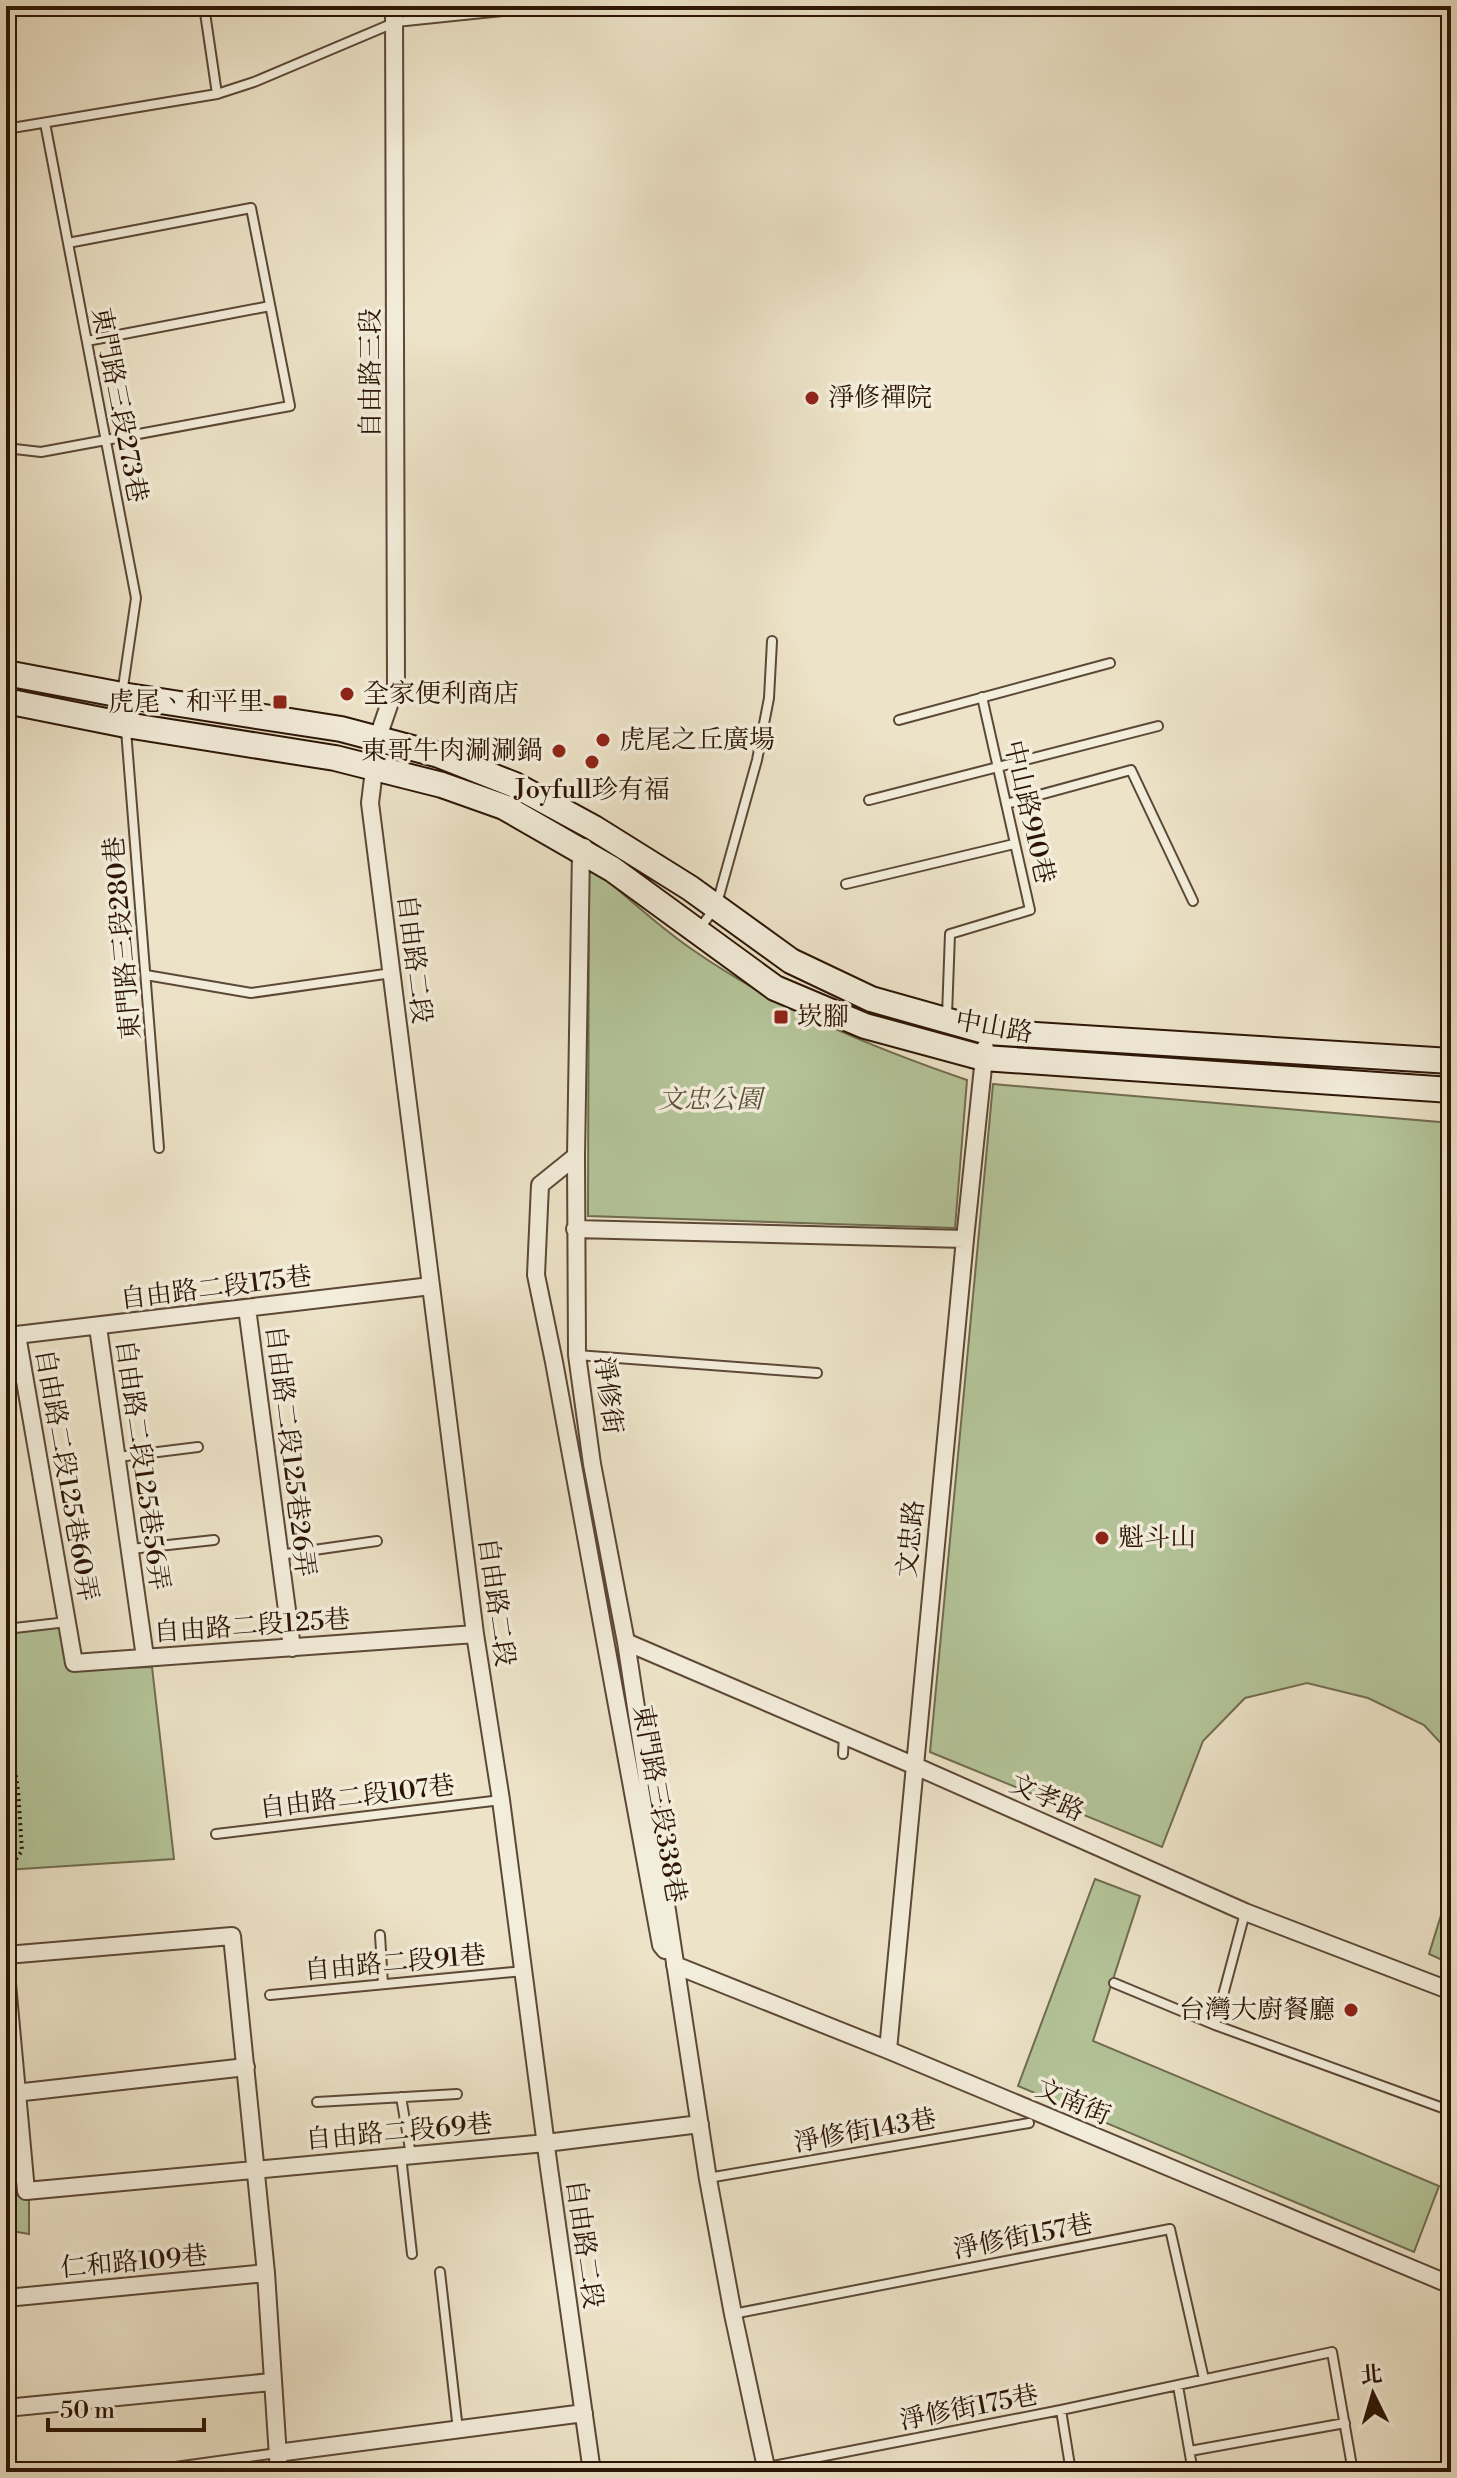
<svg xmlns="http://www.w3.org/2000/svg" width="1457" height="2478" viewBox="0 0 1457 2478" font-family="'Libre Bodoni','Noto Serif TC',serif">
  <rect width="100%" height="100%" fill="#ede3c8"/>
  <filter id="stains"><feTurbulence type="fractalNoise" baseFrequency=".0025" numOctaves="4"/><feColorMatrix values="0 0 0 0 .2 0 0 0 0 .09 0 0 0 0 .02 0 0 0 .5 -.17"/></filter>
  <radialGradient id="worn" r=".72"><stop offset=".6" stop-color="#630" stop-opacity="0"/><stop offset="1" stop-color="#630" stop-opacity=".3"/></radialGradient>
  <!-- green -->
  <path fill="#b4c499" stroke="#706c4f" stroke-width="2" d="M589,865C623,893 656,925 693,950C776,1008 871,1047 967,1080L955,1228L588,1216Z
    M993,1084L1451,1123V1754L1424,1725L1368,1698L1307,1683L1245,1698L1203,1741L1162,1847L930,1752Z
    M65,1626L71,1670L152,1667L174,1859L6,1870V1633Z
    M1095,1879L1140,1896L1093,2041L1439,2186L1414,2252L1018,2086Z
    M1451,1883V1964L1429,1954Z
    M6,2023L29,2197V2234L6,2230Z"/>
  <g fill="none" stroke-linecap="round" stroke-linejoin="round">
    <defs>
      <path id="service" d="M204,6L217,94
        M45,123L136,598L122,694
        M6,129L217,94L254,82L396,22L551,6
        M87,341L270,306
        M6,448L41,452L290,406L251,208L68,243
        M899,720L1110,663
        M126,730L159,1148
        M869,800L1158,726
        M1006,804L1131,770L1193,901
        M846,884L1014,844
        M699,929L716,907L757,760L769,698L772,641
        M146,975L251,993L392,973
        M947,1015L950,934L1030,910L982,697
        M577,1355L817,1373
        M118,1457L198,1447
        M131,1549L214,1540
        M279,1555L377,1541
        M6,1629L67,1622
        M843,1754L844,1735
        M216,1834L501,1800
        M380,1935L383,1984
        M1114,1983L1215,2025L1451,2111
        M270,1995L524,1971
        M1215,2025L1245,1913
        M401,2097L411,2155
        M317,2102L457,2094
        M401,2156L412,2254
        M708,2178L1029,2123
        M440,2272L458,2430
        M733,2314L1170,2229L1204,2379
        M1178,2386L1193,2472
        M1061,2410L1071,2472
        M1190,2451L1345,2423
        M768,2467L1061,2410L1332,2352L1353,2472
        M139,2472L277,2453"/>
      <path id="minor" d="M394,6L396,685L378,737L370,803L475,1634L501,1800L548,2161L592,2472
        M584,847L581,851L576,1156L577,1355L592,1464L626,1642L708,2179L733,2314L767,2472
        M576,1156L540,1185L536,1275L554,1362L661,1945L665,1950
        M575,1229L965,1239
        M247,1308L292,1648
        M98,1327L145,1657
        M17,1335L74,1663L475,1634
        M8,1336L431,1286
        M626,1642L913,1765L1245,1912L1451,1991
        M6,1955L232,1936L266,2273L279,2472
        M675,1965L888,2050L1451,2285
        M6,1973L26,2191L546,2143L700,2124
        M888,2050L965,1239L985,1048
        M15,2093L246,2067
        M6,2298L266,2273
        M6,2408L271,2382
        M277,2453L584,2413"/>
      <path id="secondary" d="M6,673L122,695L341,729L439,755L515,785L594,828L690,888L791,961L871,999L988,1032L1451,1061
        M6,701L126,725L335,758L442,785L504,807L612,869L775,988L865,1026L983,1058L1451,1090"/>
    </defs>
    <!-- service casing -->
    <use href="#service" stroke="#5c4836" stroke-width="12"/>
    <!-- minor casing -->
    <use href="#minor" stroke="#5c4836" stroke-width="20"/>
    <!-- secondary casing -->
    <use href="#secondary" stroke="#2c1505" stroke-width="28"/>
    <!-- path -->
    <path stroke="#2c1505" stroke-width="4" stroke-dasharray="2 4" stroke-linecap="butt" d="M6,1710L18,1790L22,1851L12,1864"/>
    <!-- service -->
    <use href="#service" stroke="#f3eddb" stroke-width="8"/>
    <!-- minor -->
    <use href="#minor" stroke="#f3eddb" stroke-width="16"/>
    <!-- secondary -->
    <use href="#secondary" stroke="#f3eddb" stroke-width="24"/>
  </g>
  <!-- markers -->
  <g fill="#8f2418" stroke="#f3eddb" stroke-width="3">
    <circle cx="812" cy="398" r="8"/>
    <circle cx="347" cy="694" r="8"/>
    <rect x="272" y="694" width="16" height="16" rx="4"/>
    <circle cx="603" cy="740" r="8"/>
    <circle cx="559" cy="751" r="8"/>
    <circle cx="592" cy="762" r="8"/>
    <rect x="773" y="1009" width="16" height="16" rx="4"/>
    <circle cx="1102" cy="1538" r="8"/>
    <circle cx="1351" cy="2010" r="8"/>
  </g>
  <g text-anchor="middle" dominant-baseline="central" stroke-width="7" stroke-linejoin="round" paint-order="stroke">
    <!-- street labels -->
    <g font-size="26" fill="#2c1505" stroke="#f3eddb">
      <text transform="translate(371 373) rotate(-90)">自由路三段</text>
      <text transform="translate(119 405) rotate(79)">東門路三段273巷</text>
      <text transform="translate(1029 812) rotate(77)">中山路910巷</text>
      <text transform="translate(123 938) rotate(-95)">東門路三段280巷</text>
      <text transform="translate(414 959) rotate(83)">自由路二段</text>
      <text transform="translate(994 1027) rotate(10)">中山路</text>
      <text transform="translate(216 1288) rotate(-7)">自由路二段175巷</text>
      <text transform="translate(608 1395) rotate(83)">淨修街</text>
      <text transform="translate(290 1451) rotate(83)">自由路二段125巷26弄</text>
      <text transform="translate(142 1465) rotate(82)">自由路二段125巷56弄</text>
      <text transform="translate(66 1475) rotate(80)">自由路二段125巷60弄</text>
      <text transform="translate(911 1539) rotate(-84)">文忠路</text>
      <text transform="translate(496 1602) rotate(82)">自由路二段</text>
      <text transform="translate(252 1626) rotate(-4)">自由路二段125巷</text>
      <text transform="translate(357 1797) rotate(-7)">自由路二段107巷</text>
      <text transform="translate(1047 1798) rotate(24)">文孝路</text>
      <text transform="translate(659 1804) rotate(80)">東門路三段338巷</text>
      <text transform="translate(395 1963) rotate(-5)">自由路二段91巷</text>
      <text transform="translate(1073 2102) rotate(23)">文南街</text>
      <text transform="translate(865 2131) rotate(-10)">淨修街143巷</text>
      <text transform="translate(399 2132) rotate(-5)">自由路二段69巷</text>
      <text transform="translate(1023 2237) rotate(-11)">淨修街157巷</text>
      <text transform="translate(584 2244) rotate(82)">自由路二段</text>
      <text transform="translate(134 2262) rotate(-5)">仁和路109巷</text>
      <text transform="translate(969 2408) rotate(-11)">淨修街175巷</text>
    </g>
    <!-- poi labels -->
    <g font-size="26" fill="#2c1505" stroke="#f3eddb" text-anchor="start">
      <text x="828" y="398">淨修禪院</text>
      <text x="363" y="694">全家便利商店</text>
      <text x="264" y="702" text-anchor="end">虎尾、和平里</text>
      <text x="619" y="740">虎尾之丘廣場</text>
      <text x="543" y="751" text-anchor="end">東哥牛肉涮涮鍋</text>
      <text x="592" y="790" text-anchor="middle">Joyfull珍有福</text>
      <text x="797" y="1017">崁腳</text>
      <text x="1118" y="1538">魁斗山</text>
      <text x="1335" y="2010" text-anchor="end">台灣大廚餐廳</text>
    </g>
    <!-- park labels -->
    <g font-size="26" font-style="italic" fill="#5c5239" stroke="#f3eddb">
      <text x="710" y="1100">文忠公園</text>
    </g>
  </g>
  <!-- margin -->
  <rect width="1457" height="2478" fill="none" stroke="#ede3c8" stroke-width="32"/>
  <rect x="8" y="8" width="1441" height="2462" fill="none" stroke="#2c1505" stroke-width="4"/>
  <rect x="16" y="16" width="1425" height="2446" fill="none" stroke="#2c1505" stroke-width="2"/>
  <!-- north arrow -->
  <g transform="translate(1373 2394) rotate(355)" stroke="#f3eddb" stroke-width="6" paint-order="stroke">
  <path d="M0-6L14 30L0 20L-14 30Z" fill="#2c1505"/>
  <text y="-12" font-size="22" font-weight="bold" text-anchor="middle" fill="#2c1505">北</text>
  </g>
  <!-- scale -->
  <path d="M48 2418v12h156v-12" fill="none" stroke="#2c1505" stroke-width="4"/>
  <text x="60" y="2418" font-size="24" fill="#2c1505" stroke="#f3eddb" stroke-width="6" paint-order="stroke">50 m</text>
  <rect width="100%" height="100%" filter="url(#stains)"/>
  <rect width="100%" height="100%" fill="url(#worn)"/>
</svg>
